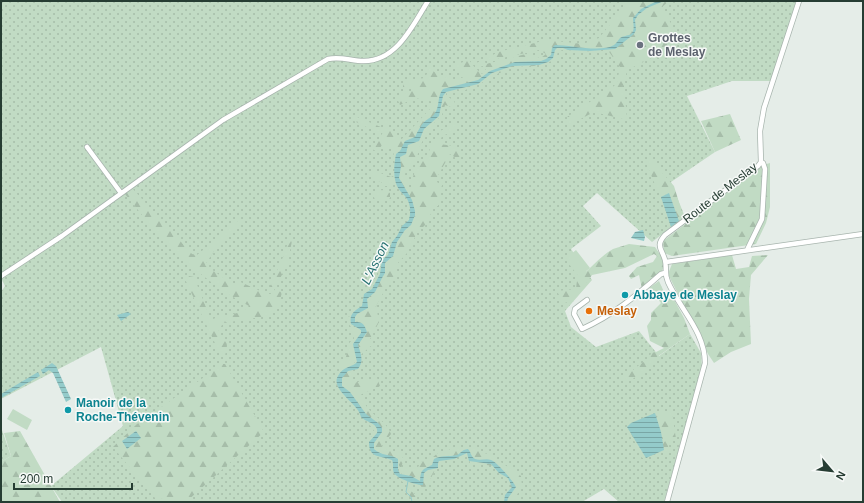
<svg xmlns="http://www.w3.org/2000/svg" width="864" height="503" viewBox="0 0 864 503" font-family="Arial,sans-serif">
  <defs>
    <pattern id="green-dots" width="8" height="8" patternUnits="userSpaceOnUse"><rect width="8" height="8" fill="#c1dbc4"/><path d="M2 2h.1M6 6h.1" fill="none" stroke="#a6bda9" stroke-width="1.8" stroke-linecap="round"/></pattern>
    <pattern id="forest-firs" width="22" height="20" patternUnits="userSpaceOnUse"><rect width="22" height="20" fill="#c1dbc4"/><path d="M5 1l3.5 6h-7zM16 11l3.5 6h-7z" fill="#a6bda9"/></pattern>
    <pattern id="water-rules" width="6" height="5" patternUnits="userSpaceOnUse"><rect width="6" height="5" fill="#94cbca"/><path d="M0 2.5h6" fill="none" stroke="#79a6a5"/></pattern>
  </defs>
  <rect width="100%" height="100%" fill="#e5ede8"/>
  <!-- green -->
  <path fill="url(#green-dots)" d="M1,1H798L771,81H732L687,96L715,152L671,182L685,217L652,242L597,193L583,206L601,226L571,249L592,280L565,311L571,327L596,347L639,331L659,356L690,334L701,353L702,368L664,502H619L604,489L582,502H62L51,486L123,426L101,347L1,399V292L5,286L1,278Z
    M1,427L11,456L1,462Z"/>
  <!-- forest -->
  <path fill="url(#forest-firs)" d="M623,1H669L662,7L680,40L670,49L627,70L624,85L627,120L594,112L567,126V117L614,86L617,82L620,67L607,49L590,52L563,50L558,51L556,60L534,66L515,67L492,76L480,84L471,87L460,93L458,88L447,91L446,95L455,102L451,107L445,105L442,115L435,122L419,147L417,159L403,176L407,180V186L412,188C411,177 418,160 428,155L432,142L441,136L440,131L457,123L452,132L442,136L439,144L454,146L462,154L459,160L450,154L435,181L442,185L438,206H434L427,223L417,233L407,253L396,265L395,275L388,284L376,306L379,322L369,341L372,345C357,359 350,360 353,383L377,378L380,386L360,395C362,399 364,403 367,407C374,417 387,422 391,434L382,445L384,448L391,451H399L404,460L401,467L417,469L422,460L432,458L439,452L448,451L451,448H475L483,453L489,454L521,476L522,488L515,497L519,502H507L511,483L495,466L470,463L469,453C445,456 436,463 428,486L424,487L413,483L411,491L416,495L415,502H411V498L407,494V484L401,481C404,460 393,462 379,454C375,452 373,448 370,445L371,436L375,432L347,395L336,387L341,368L340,361L346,357L350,342L354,339L353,331L347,320L349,316L359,308L367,292L376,284L379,269L413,216L406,197L397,183L392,182L391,186H385L381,182L373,179L372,174L375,171L391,177L396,175L393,149L385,148L382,145L378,151L373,150L383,132L375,131L354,121L357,117L383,128L385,124L383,122L385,117L391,120L386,128L396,132L400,141L430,109L434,102L415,98L400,105L396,96L415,90L403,87V81L425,78L430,67L440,78L452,76V81L467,76L459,72L452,66L469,60L475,68L482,74L486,69L483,66L478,67L476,63L484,60L486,64L526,54L541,58L546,54L539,50L488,61L486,59L498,52L547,40L583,44L599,38L626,5Z
    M730,114L741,140L715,152L701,121Z
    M650,159L674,186L684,219L675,226L666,195L658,192L647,165Z
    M770,163V207L766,223L756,244L672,256L664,253L663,241L763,165Z
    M132,188L192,254L197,255L240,219L243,223L214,251L205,265L234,285L238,281L267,294H271L269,289L283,257L289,240L292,241L287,265L274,290L282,292L278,308L266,316L223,323L218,332L227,343L225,356H221L183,275L194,277L211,320C223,314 240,316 249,306L221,290L201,274L192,271L190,264L169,248L125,194Z
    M382,190L390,193V198L388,200L383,199L379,201L375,200L373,194Z
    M629,244L655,247L665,262L661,274L642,289L639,275L631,279L629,276L637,267L653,262L657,256L654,254L625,268L592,275C585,285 576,303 563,303L557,291L576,289L577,280C589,270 599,257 613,249C618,247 624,246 629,244Z
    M732,255L736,269L749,267L752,256L768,255L751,275L749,299L751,344L731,352L714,363L708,354L668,274L672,264Z
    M659,281L665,294H671L684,318L690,334L657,357L652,365L641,374L627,382L624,377C633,371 640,363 649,359L651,353L656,352L664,348L650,341L647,326L651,320V313L661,303L649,288Z
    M223,364H225L264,432L186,502L155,498L113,447L137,424Z
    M664,411L672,413L676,439L669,444L667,451L642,458L625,420H634L655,449L665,441L659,431L656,416Z
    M20,431L60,502H1V462L11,456L4,433Z"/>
  <!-- pitch -->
  <path fill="#c1dbc4" d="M576,250L590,268L579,277L565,259Z
    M13,409L32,420L27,430L7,419Z"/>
  <!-- water -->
  <path fill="url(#water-rules)" d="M657,1H664L647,8L638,15L635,20L636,30L634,34L615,49L590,51L568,50L563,48H557L555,50L553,58L548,62L539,65L512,66L492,73L478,84L446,92L443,96L439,116L424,129L419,141L408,145L406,154L400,157L401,166L399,178L412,200L415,211V215L411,225L405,230L397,242L393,256L385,263V273L382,278L375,292L367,299L368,308L357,314L355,317V322C363,322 364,324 367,332L358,345C361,354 364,361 358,369L348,371L342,378V386L350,392L366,414L378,423L382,428V432L374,443V449C381,456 391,454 398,459V470L400,474L411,476L420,481C421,469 422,470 432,465L434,459C441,455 449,457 457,455C461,453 463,449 468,449C471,452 471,457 475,459C480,461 486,458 491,460C496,461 514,482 516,487L508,498L507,502H504L505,495L512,487L508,478L499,473L491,464L469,461L467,453L454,459L439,461L438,463V468L428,470L424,473L423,485C418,486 396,478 394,473C392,469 394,464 392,460C380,455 369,459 369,442L377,433C379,423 367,423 361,417C360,414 359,411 357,409C351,400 331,387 338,376C343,366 353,367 357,362L353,344L361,333V330L351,324C349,314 354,311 362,306L364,294L372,289L380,274L382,260L388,255L392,242L397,236L402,226L409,220C411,212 411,203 405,196C402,193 399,190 397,186C393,177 394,164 396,154L400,151L405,141L415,137C418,131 422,122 428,119C431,117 433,117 435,113C440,106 437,96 443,89L478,80L490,71L515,62L541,61L546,59L551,55L552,48L555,45C570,45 601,53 614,45C617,43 618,40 620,38C623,36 626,36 629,35C636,32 633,24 633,18L641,9Z
    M669,193L679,221L671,227L661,197Z
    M643,230L645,237L644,241L631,238L635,232Z
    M128,312L131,314L121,321L117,315Z
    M52,363L56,366L71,399L66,402L53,373L49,370L43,374L41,370Z
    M38,372L40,376L1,398V394Z
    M655,413L661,432L664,450L646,458L627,427L631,423Z
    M136,431L141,438L127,449L122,441Z"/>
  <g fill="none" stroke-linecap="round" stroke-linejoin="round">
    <!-- stream -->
    <path stroke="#94cbca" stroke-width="1" d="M408,481L406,492L411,497L412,502"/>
    <defs>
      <path id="minor" d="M87,147L121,193
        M747,250L762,219L765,169L763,163L761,162
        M666,262L863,234
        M1,276L62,236L223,120L328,59C341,56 351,61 364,61C397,61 413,25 428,1
        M587,300L575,309L574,314L582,329C613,315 636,296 661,274L665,273
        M667,502L705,363C705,332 680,309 668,282C664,273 667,268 665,260C662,249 655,246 665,235L758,166L761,162L760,131L764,108L799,1"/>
    </defs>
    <!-- minor casing -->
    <use href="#minor" stroke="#a8b5ae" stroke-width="6"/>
    <!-- minor -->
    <use href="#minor" stroke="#fff" stroke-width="4.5"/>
  </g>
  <!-- markers -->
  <circle fill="#6b7280" stroke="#f6f9f7" stroke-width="1.5" cx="640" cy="45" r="4"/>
  <g fill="#0f9aa8" stroke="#f6f9f7" stroke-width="1.5">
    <circle cx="625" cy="295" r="4"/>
    <circle cx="68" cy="410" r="4"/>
  </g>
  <circle fill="#e8710a" stroke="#f6f9f7" stroke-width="1.5" cx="589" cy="311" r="4"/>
  <g text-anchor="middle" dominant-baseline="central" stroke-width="3" stroke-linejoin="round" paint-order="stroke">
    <!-- worship labels -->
    <g font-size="12" font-weight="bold" fill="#5b616d" stroke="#f6f9f7" text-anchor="start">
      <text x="648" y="38">Grottes<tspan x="648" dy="14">de Meslay</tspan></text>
    </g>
    <!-- street labels -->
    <g font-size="12" fill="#263d33" stroke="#f6f9f7">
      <text transform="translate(720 193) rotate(-38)">Route de Meslay</text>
    </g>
    <!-- culture labels -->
    <g font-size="12" font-weight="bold" fill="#0d838f" stroke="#f6f9f7" text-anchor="start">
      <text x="633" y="295">Abbaye de Meslay</text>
      <text x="76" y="403">Manoir de la<tspan x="76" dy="14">Roche-Thévenin</tspan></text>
    </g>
    <!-- food labels -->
    <g font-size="12" font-weight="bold" fill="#c56008" stroke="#f6f9f7" text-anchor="start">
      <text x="597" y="311">Meslay</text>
    </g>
    <!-- water labels -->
    <g font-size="13" font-style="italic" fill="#277272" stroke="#f6f9f7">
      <text transform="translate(375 263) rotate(-64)">L'Asson</text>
    </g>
  </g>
  <!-- border -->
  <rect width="864" height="503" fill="none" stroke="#263d33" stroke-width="4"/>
  <!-- north arrow -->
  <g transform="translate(832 471) rotate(118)" stroke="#f6f9f7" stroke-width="3" paint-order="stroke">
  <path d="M0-3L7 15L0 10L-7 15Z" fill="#263d33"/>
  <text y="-6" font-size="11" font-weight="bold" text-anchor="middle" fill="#263d33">N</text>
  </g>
  <!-- scale -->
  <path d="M14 483v6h118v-6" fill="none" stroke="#263d33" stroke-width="2"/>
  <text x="20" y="483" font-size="12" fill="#263d33" stroke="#f6f9f7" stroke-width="3" paint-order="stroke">200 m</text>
</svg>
